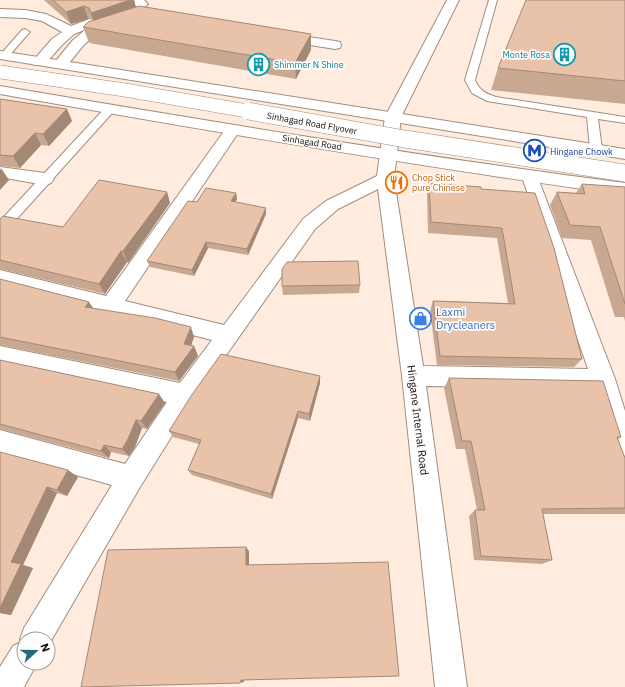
<svg xmlns="http://www.w3.org/2000/svg" width="625" height="687" viewBox="0 0 625 687" font-family="'IBM Plex Sans',sans-serif">
  <rect width="100%" height="100%" fill="#ffecdf"/>
  <g fill="none" stroke-linecap="round" stroke-linejoin="round">
    <defs>
      <path id="service" d="M489,0H497L475,80C479,90 486,94 496,97L625,117V123L598,119L602,149L600,152H592L590,149L587,117L487,101L472,93L465,80Z
        M25,29L30,32L28,34L7,58H1V54L22,30Z
        M110,106L114,107L115,109L114,111L5,232L0,234V221L106,107Z"/>
      <path id="minor" d="M130,0H144L148,4L146,6L74,34L62,45L44,65H34L32,62L52,39L62,32L42,21L25,18L0,17V9L25,10L46,14L71,26L133,3Z
        M447,0H459L401,117L394,179L423,366L588,369L522,177L524,173L530,172L536,173L615,379L625,411V461L616,458L612,449L594,389L426,386L467,687H435L402,376L378,189L338,209L315,229L193,402L140,487L48,646V639H24V663H37L24,687H0V667L13,646L21,642L20,639L24,628L112,485L0,454V430L125,464L167,402L0,366V346L180,383L212,340L0,286V270L106,296L227,127L232,125L237,127L240,130L125,301L224,325L303,219L326,201L377,176L385,117Z
        M113,21L117,22L119,25L117,28L93,36L82,47L65,68H55L53,65L55,62L72,41L85,30Z
        M283,33L335,41L340,42L341,45L340,48L335,49L279,40L277,37L279,34Z
        M0,167L45,173L51,175L54,179L51,183L45,185L0,177Z"/>
      <path id="primary" d="M0,51L625,149V159L0,59Z
        M0,86C208,121 416,156 625,183V195C416,166 208,131 0,94Z"/>
    </defs>
    <!-- service casing -->
    <use href="#service" stroke="#a28d7e" stroke-width="2"/>
    <!-- minor casing -->
    <use href="#minor" stroke="#a28d7e" stroke-width="2"/>
    <!-- primary casing -->
    <use href="#primary" stroke="#a28d7e" stroke-width="2"/>
    <!-- service -->
    <use href="#service" fill="#fff" fill-rule="evenodd"/>
    <!-- minor -->
    <use href="#minor" fill="#fff" fill-rule="evenodd"/>
    <!-- primary -->
    <use href="#primary" fill="#fff" fill-rule="evenodd"/>
    <defs>
      <path id="primary-bridge-far1" d="M0,72L125,90L253,112"/>
      <path id="primary-bridge" d="M248,111L405,139L625,173"/>
    </defs>
    <!-- primary-bridge-far1 casing -->
    <use href="#primary-bridge-far1" stroke="#a28d7e" stroke-width="14" stroke-linecap="butt"/>
    <!-- primary-bridge casing -->
    <use href="#primary-bridge" stroke="#a28d7e" stroke-width="18" stroke-linecap="butt"/>
    <!-- primary-bridge-far1 -->
    <use href="#primary-bridge-far1" stroke="#fff" stroke-width="13"/>
    <!-- primary-bridge -->
    <use href="#primary-bridge" stroke="#fff" stroke-width="17"/>
  </g>
  <!-- wall -->
  <path fill="#c8a891" d="M44,0H134L136,7L311,50L296,79L89,43L83,27L93,20L88,19L71,24Z
    M625,0V104L491,90L498,68Z
    M0,99L67,109L72,121L49,146L41,145L20,168L0,166Z
    M429,183L481,189L582,359L574,367L437,365L430,311L433,301L508,303L497,238L428,233L427,194Z
    M582,184L625,187V321L624,317H615L591,240L562,238L550,205L557,192L576,193Z
    M167,192L170,203L128,263L127,262L105,294L0,269V219L63,227Z
    M236,193L237,199L235,202L266,214L248,255L208,248L194,276L150,267L147,261L197,202Z
    M0,279L94,309L194,337L191,346H194L198,356L179,381L0,345Z
    M360,285L359,293L283,295L282,286Z
    M0,360L165,403L147,429L142,428L135,447L129,456L111,452L109,458L0,429Z
    M320,376V383L310,421L298,418L272,499L192,475L188,470L199,444L173,437L169,431Z
    M449,378L621,437L618,439L625,458V514H543L552,560L542,564L474,560L469,516L475,510H477L465,449H456L444,388Z
    M0,452L78,477L67,496L57,493L23,565L33,568L11,615L0,613Z"/>
  <!-- shaded-wall -->
  <path fill="#a38876" d="M130,0H134L137,11L95,25L91,13Z
    M84,6L88,19L71,24L66,12Z
    M311,34V50L296,79L295,63Z
    M67,109L72,121L49,146L43,134Z
    M35,133L41,145L20,168L13,156Z
    M1,168L9,180L0,190V170Z
    M167,192L170,203L128,263L123,251Z
    M236,193L237,199L233,208L231,201Z
    M266,208V214L248,255L247,249Z
    M206,242L208,248L194,276L192,270Z
    M121,251L127,262L105,294L99,284Z
    M89,302L96,312L85,307Z
    M191,327L194,337L188,354L184,344Z
    M194,346L198,356L179,381L175,372Z
    M320,376V383L310,421L309,414Z
    M159,394L165,403L147,429L141,421Z
    M298,411V418L272,499L271,494Z
    M136,420L142,428L135,447L129,456L122,449Z
    M104,445L111,452L109,458L101,451Z
    M68,470L78,477L67,496L57,490Z
    M47,487L57,493L23,565L33,568L11,615L0,613V608L11,562Z
    M246,547L249,551V569L246,565Z
    M244,679V682L240,683L241,680Z"/>
  <!-- building -->
  <path fill="#e9c3a9" stroke="#a38876" d="M53,0H130L91,13L89,8L84,6L66,12Z
    M526,0H625V81L498,68Z
    M139,6L311,34L295,63L83,27L88,22Z
    M0,99L67,109L43,134L35,133L13,156L0,155Z
    M99,180L167,192L123,251H121L99,284L0,260V219L3,216L63,227Z
    M429,183L481,187V189L535,193L554,248L582,359L440,356L433,301L515,304L502,228L431,222Z
    M582,184L625,187V304L600,227L570,225L557,192L585,194Z
    M206,188L236,193L231,201L266,208L247,249L206,242L192,270L147,261L188,201L197,202Z
    M358,261L360,285L282,286V269L287,262Z
    M0,279L89,302L85,307L155,318L191,327L184,344L194,346L175,372L0,337Z
    M221,354L320,376L309,414L298,411L271,494L188,470L201,440L169,431L191,396Z
    M0,360L159,394L141,421L136,420L128,439L122,449L104,445L101,451L0,424Z
    M449,378L603,381L621,437H617L625,458V508L542,509L552,560L481,556L475,510H485L471,441H462Z
    M0,452L68,470L57,490L47,487L11,562L21,564L0,608Z
    M246,547V565L388,562L399,676L241,680L240,683L81,687L108,550Z"/>
  <!-- icons -->
  <defs>
    <symbol id="building-ring" viewBox="-11 -11 22 22"><circle r="9.5" fill="#fdfdfd" stroke="#0f9aa8" stroke-width="1.5"/><path d="M-4-6H4V6H1V3H-1V6H-4ZM-2.5-4.3h1.7v1.8h-1.7ZM.8-4.3h1.7v1.8H.8ZM-2.5-1h1.7V.8h-1.7ZM.8-1h1.7V.8H.8Z" fill="#0f9aa8"/></symbol>
    <symbol id="metro-ring" viewBox="-11 -11 22 22"><circle r="9.5" fill="#fdfdfd" stroke="#1a4fb4" stroke-width="1.5"/><path d="M-5.5 5V-5H-3L0 0L3-5H5.5V5H3V-.5L0 4L-3-.5V5Z" fill="#1a4fb4"/></symbol>
    <symbol id="restaurant-ring" viewBox="-11 -11 22 22"><circle r="9.5" fill="#fdfdfd" stroke="#e8710a" stroke-width="1.5"/><path d="M-5-6h1v4h1v-4h1v4h1v-4h1v5L-1.5 .5V6h-2V.5L-5-1ZM5-6V6H3V1.5H1.5Q1.5-4 5-6Z" fill="#e8710a"/></symbol>
    <symbol id="shop-ring" viewBox="-11 -11 22 22"><circle r="9.5" fill="#fdfdfd" stroke="#3f7fe0" stroke-width="1.5"/><path d="M-5-2.5h2.3a2.7 3.5 0 0 1 5.4 0H5L5.5 6h-11ZM-1.5-2.5h3a1.5 2.3 0 0 0-3 0Z" fill="#3f7fe0"/></symbol>
  </defs>
  <g fill-rule="evenodd">
    <use href="#building-ring" x="552" y="42" width="25" height="25"/>
    <use href="#building-ring" x="246" y="52" width="25" height="25"/>
    <use href="#metro-ring" x="522" y="138" width="25" height="25"/>
    <use href="#restaurant-ring" x="384" y="170" width="25" height="25"/>
    <use href="#shop-ring" x="408" y="306" width="25" height="25"/>
  </g>
  <g text-anchor="middle" dominant-baseline="central" stroke-width="3.5" stroke-linejoin="round" paint-order="stroke">
    <!-- far-culture labels -->
    <g font-size="9" fill="#0d838f" stroke="#fdfdfd" text-anchor="end">
      <text x="550" y="54">Monte Rosa</text>
      <text x="274" y="64" text-anchor="start">Shimmer N Shine</text>
    </g>
    <!-- far-street labels -->
    <g font-size="9" fill="#140c07" stroke="#fdfdfd">
      <text transform="translate(312 123) rotate(10)">Sinhagad Road Flyover</text>
      <text transform="translate(312 142) rotate(9)">Sinhagad Road</text>
    </g>
    <!-- far-transit labels -->
    <g font-size="9" fill="#164399" stroke="#fdfdfd" text-anchor="start">
      <text x="550" y="151">Hingane Chowk</text>
    </g>
    <!-- far-food labels -->
    <g font-size="9" fill="#c56008" stroke="#fdfdfd" text-anchor="start">
      <text x="412" y="177">Chop Stick<tspan x="412" dy="10">pure Chinese</tspan></text>
    </g>
    <!-- shop labels -->
    <g font-size="11" fill="#366cbe" stroke="#fdfdfd" text-anchor="start">
      <text x="436" y="312">Laxmi<tspan x="436" dy="13">Drycleaners</tspan></text>
    </g>
    <!-- street labels -->
    <g font-size="11" fill="#140c07" stroke="#fdfdfd">
      <text transform="translate(418 420) rotate(83)">Hingane Internal Road</text>
    </g>
  </g>
  <!-- north arrow -->
  <g transform="translate(36 651) rotate(69)"><circle r="19" fill="#fdfdfd" stroke="#a09d9b"/>
  <path d="M0-3L7 15L0 10L-7 15Z" fill="#246979"/>
  <text y="-6" font-size="11" font-weight="bold" text-anchor="middle" fill="#140c07">N</text>
  </g>
</svg>
